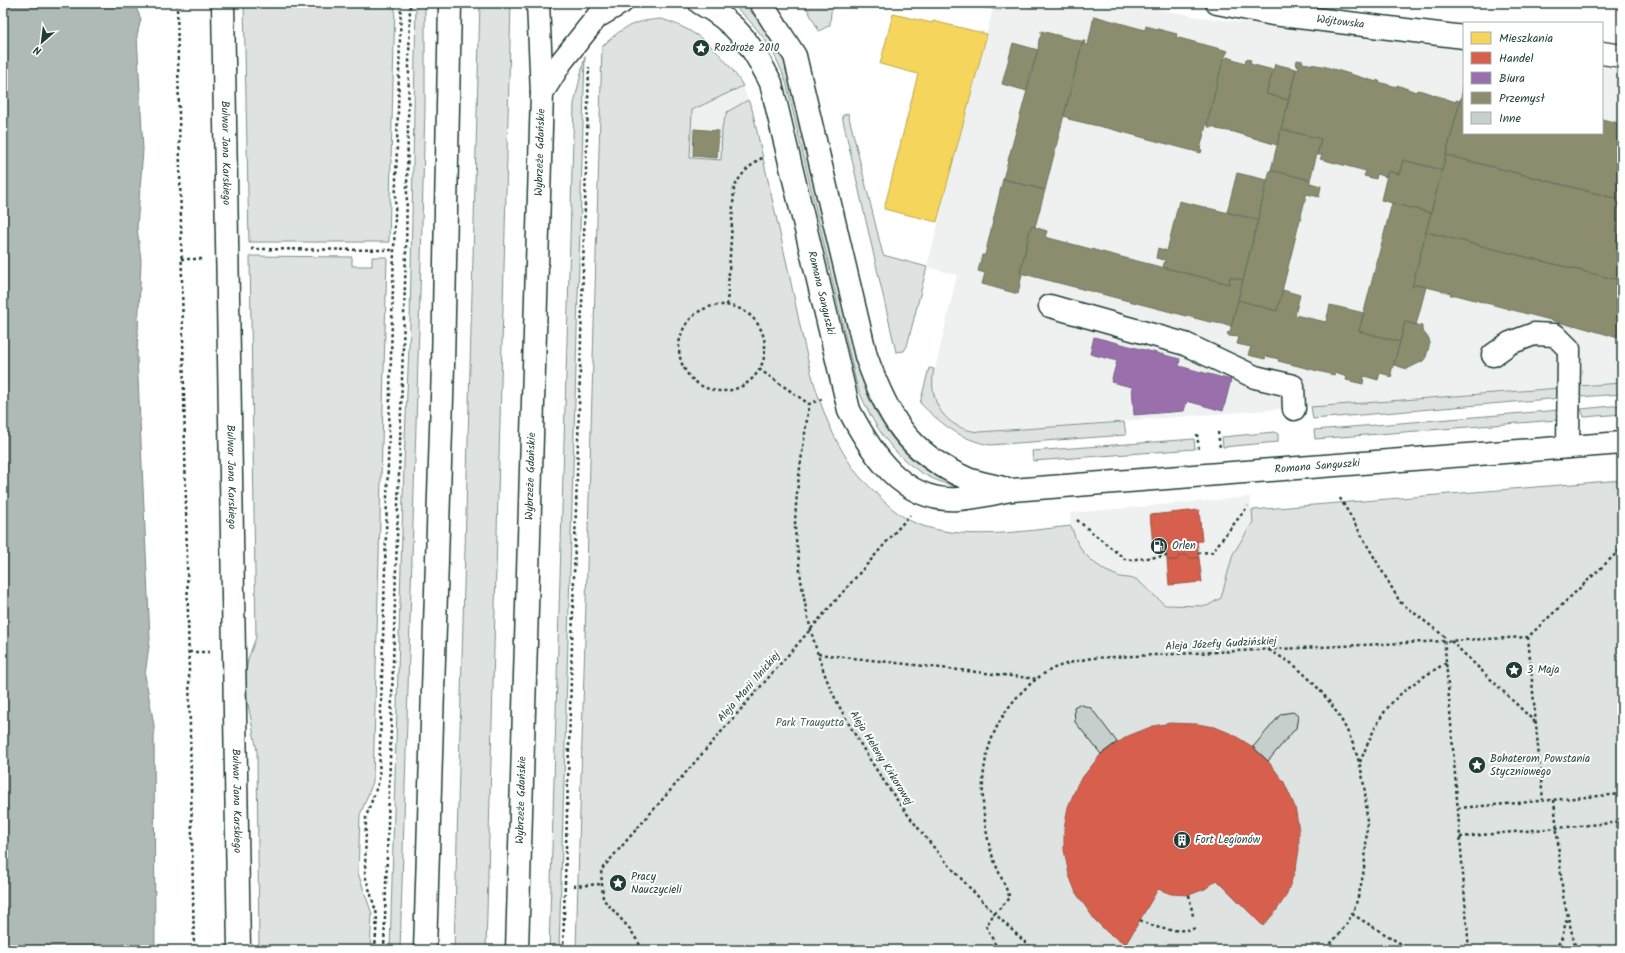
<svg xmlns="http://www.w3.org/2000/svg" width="1625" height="953" viewBox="0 0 1625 953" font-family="Kalam,sans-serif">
  <rect width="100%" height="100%" fill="#fff"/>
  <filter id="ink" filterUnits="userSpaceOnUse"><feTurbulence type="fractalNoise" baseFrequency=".025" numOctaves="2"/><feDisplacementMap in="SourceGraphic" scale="8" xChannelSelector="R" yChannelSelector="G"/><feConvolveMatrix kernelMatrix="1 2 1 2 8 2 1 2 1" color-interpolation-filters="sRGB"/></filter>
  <g filter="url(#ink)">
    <!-- built -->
    <path fill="#eef1f0" d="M1008,3H1090L1136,9L1138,8L1157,9L1199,17L1464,49V133H1602V66L1622,69V383L980,432L968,431L955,425L944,416L938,408L934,397L932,382L957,275L927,267L993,8L1001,10Z
      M743,86L748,100L727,112L722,127L721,160L690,158L692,110Z
      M1250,497L1253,522L1233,554L1221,598L1207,606L1165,605L1136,579L1120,577L1106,571L1093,562L1083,552L1076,540L1071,526L1070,513Z"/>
    <!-- green -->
    <path fill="#dee3e2" stroke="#7e908b" d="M244,3H395L389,242H249Z
      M416,3H425V107L421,261L400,950H390L404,462L410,323Z
      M480,3H511L486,950H454Z
      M731,3H744C762,25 779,47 790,73L863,382C874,416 897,452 929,472C938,478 950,479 959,486L958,487C905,476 876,434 857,386L786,82C774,48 758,27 731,3Z
      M804,3H837L831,12L830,25L819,31Z
      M953,3H1008L1001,10Z
      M661,19C698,29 724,54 743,86L692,110L690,158L721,160L722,127L727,112L748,100L752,109C764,163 776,216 788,269C803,336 813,411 853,468C858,476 867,484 874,491C885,503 899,516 915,523C961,542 1023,531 1071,526L1076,540L1083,552L1093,562L1106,571L1120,577L1136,579L1165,605L1207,606L1221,598L1233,554L1253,522L1252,510L1622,480V950H576L602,47C622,27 633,21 661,19Z
      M585,56L559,950H549L574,104Z
      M848,113L883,255L927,267L907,346L904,351L896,352L842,116Z
      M250,256L352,257V266H372V257H387L373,782L360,815L358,873L372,914L370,950H259L257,751L247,699L246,672L248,659L256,637Z
      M929,368L934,369C927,402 946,430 980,432L1124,422L1126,435L990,445C961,440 940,423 920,403Z
      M1622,383V394L1579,397L1578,386Z
      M1560,388L1561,398L1313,419L1311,407Z
      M1622,405V414L1584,417L1581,409Z
      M1560,410L1557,420L1315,439L1314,430Z
      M1274,432L1278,434V442L1223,447L1222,437Z
      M1194,439L1195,449L1033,461L1032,451Z"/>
    <!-- water -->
    <path fill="#afbab7" stroke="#758883" d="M3,3H134L141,19L137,35L143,150L137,227L141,260L137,356L150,639L145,675L154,725L155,950H3Z"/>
    <!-- homes -->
    <path fill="#f6d55c" stroke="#b6a750" d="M893,14L932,23L933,21L987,34L937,222L884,209L918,74L880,64Z"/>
    <!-- shops -->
    <path fill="#d6604d" stroke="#9f5646" d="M1199,510L1202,541L1153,545L1150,515Z
      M1197,541L1199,558H1190L1186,555L1179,556L1177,560H1167L1165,544Z
      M1186,555L1190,558H1199L1202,582L1169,585L1167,560H1177L1179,556Z
      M1170,723L1197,724L1215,727L1232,734L1253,747L1268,761L1284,782L1295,807L1299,830V850L1296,868L1286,896L1276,911L1263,926L1217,880L1205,889L1189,895L1171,894L1158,889L1126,944L1108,933L1095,920L1076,893L1069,875L1064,850V828L1068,807L1078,783L1101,754L1128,736L1153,726Z"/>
    <!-- offices -->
    <path fill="#9970ab" stroke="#746187" d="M1094,337L1180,359L1179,366L1231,380L1223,411L1187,401L1184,411L1134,415L1132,387L1111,382L1117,361L1090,354Z"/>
    <!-- industry -->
    <path fill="#8c8c6e" stroke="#6b745d" d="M1094,16L1145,30L1146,26L1177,34L1176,38H1179L1228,51L1223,60L1200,149L1202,150L1201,153L1111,129L1068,119L1069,118L1064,116L1082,44L1088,45Z
      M1041,31L1080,41H1085L1084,44H1082L1045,190L1003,179L1038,50L1039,39L1041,36Z
      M1013,43L1038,50L1029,79L1027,91L1002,84Z
      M1227,57L1245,63L1246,59L1251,60L1250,64L1254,65L1273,70L1266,94L1289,100L1277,145L1234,132L1216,129L1217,127H1208L1209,124L1207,125L1223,60Z
      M1297,60L1303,61L1302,63L1323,66L1377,82V80L1382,83L1397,87V85L1416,92L1417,90L1422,91L1456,102V100L1460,101L1442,170L1403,160L1399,174L1388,171L1386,177L1377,174L1376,179L1364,176L1366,171L1320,159L1322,155H1317L1321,139L1281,129L1296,69L1298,70L1299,66L1296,65Z
      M1275,64L1296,69L1289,100L1266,94Z
      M1463,83L1464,84V133H1602V119L1622,124V200L1446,155L1463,89H1461Z
      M694,129L719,131L717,158L693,156Z
      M1281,129L1321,139L1310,180L1271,170Z
      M1446,155L1622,200V281L1426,232Z
      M1403,160L1442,170L1431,213L1381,200L1388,171L1399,174Z
      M1270,170L1310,180V183L1321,186L1319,197L1307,194L1306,196L1277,311L1238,300Z
      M1237,173L1267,180L1258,220L1227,212Z
      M1003,179L1045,190L1035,227L1031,226L1020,273L1022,274L1018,294L982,284L985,273L978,271L982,255H985Z
      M1179,201L1258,220L1243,280L1230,277L1229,284L1163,267L1165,260L1156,258L1158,248L1167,251Z
      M1392,203L1431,213L1412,287L1416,285L1426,287L1416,325L1405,322L1400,342L1359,331Z
      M1031,226L1047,231L1045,237L1129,259L1229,284L1230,277L1243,280L1231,327L1229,325L1210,322L1020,273Z
      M1426,232L1622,281V337L1612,336L1574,325L1573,326L1456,295H1450L1451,293L1426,287L1416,285L1412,287Z
      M1283,290L1300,295L1295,315L1326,322L1330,305L1364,313L1359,331L1400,342L1391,373L1392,376L1389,377L1388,375L1380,373L1378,380L1364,376L1363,384L1346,380L1347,377L1335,373L1334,375L1278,361L1279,359L1266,356L1265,359L1248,355L1251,347L1237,344L1239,337L1229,336L1227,333L1230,332L1238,300L1277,311Z
      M1405,322L1422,326V330L1429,339L1430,343L1426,357L1423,361L1407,369L1394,365Z"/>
    <!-- building -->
    <path fill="#c7cfcc" stroke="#1f3d34" d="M1079,704L1091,708L1117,742L1101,754L1075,722L1074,707Z
      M1293,712L1298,716L1296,728L1268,761L1253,747L1281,714Z"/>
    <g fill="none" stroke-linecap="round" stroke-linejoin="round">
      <defs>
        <g id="minor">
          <path id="s1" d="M223,3L239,950"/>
          <path id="s2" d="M700,3C737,23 752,45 771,83L849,410C871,452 902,503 958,499C976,498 994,493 1012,490L1622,443"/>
          <path d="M761,3L795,56L866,356C887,415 907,453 968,479C979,483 992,485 1003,488"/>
          <path id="s3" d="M1217,3L1273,14L1464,37"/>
          <path d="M1602,53L1622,56"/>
          <path d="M542,93L562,61L597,17L621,3"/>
          <path d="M1050,306L1185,344L1255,377L1293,386L1294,409"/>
          <path d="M1493,355L1510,343L1534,334L1555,335L1569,349L1568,447"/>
        </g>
        <g id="major">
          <path d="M425,950L443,365L450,3"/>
          <path id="s4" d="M517,950L542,93L538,3"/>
        </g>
      </defs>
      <!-- minor casing -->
      <use href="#minor" stroke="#1f3d34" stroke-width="25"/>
      <!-- major casing -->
      <use href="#major" stroke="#1f3d34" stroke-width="25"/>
      <!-- path -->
      <path stroke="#1f3d34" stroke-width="2.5" stroke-dasharray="3 3" stroke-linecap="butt" d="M177,3L194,950
        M251,249L394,250
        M181,259H203
        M727,305L734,189C739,175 751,164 764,157
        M679 348a43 43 0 1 1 86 0a43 43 0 1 1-86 0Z
        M759,369L809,404
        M822,399L809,404C804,444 796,485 795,525C795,538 798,550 799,563C803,600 811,637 824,672C833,698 848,722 861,745C907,822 967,891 1034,950
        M1218,432L1220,448
        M1197,434L1199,450
        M1340,498L1400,602L1444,636L1469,950
        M1077,520L1126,560L1167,556
        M1198,553L1212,552L1248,506
        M1528,637L1543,801
        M1451,641L1536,723
        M1269,650C1277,655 1287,660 1295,666C1352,714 1371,772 1366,845C1365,867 1361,893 1352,914C1346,927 1335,939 1325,950
        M189,652H210
        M818,654L1038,679
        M1360,762C1366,748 1372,732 1380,719C1395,693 1421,678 1446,663
        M1554,800L1563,896L1576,950
        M1458,808L1622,794
        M1460,837L1622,822
        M573,886L602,884
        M1189,895L1193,916
        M1352,914L1411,950
        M1140,920C1159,930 1176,933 1197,928
        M375,950L377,915L365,875L366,817L379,781L401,3
        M384,950L406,252L410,3
        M563,950L589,67
        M643,950L630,929L603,899L601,870L910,515
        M998,950L986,926L994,914L1010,898C1003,880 993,862 989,844C978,794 979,745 1012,703C1024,688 1040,674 1057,667C1068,663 1080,660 1092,658L1528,637L1622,548
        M1364,950L1404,946
        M1555,950L1562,938L1567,917"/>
      <!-- minor -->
      <use href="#minor" stroke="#fff" stroke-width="22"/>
      <!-- major -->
      <use href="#major" stroke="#fff" stroke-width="22"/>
    </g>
  </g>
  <!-- icons -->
  <defs>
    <symbol id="sight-disc" viewBox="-11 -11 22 22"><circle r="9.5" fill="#1f3d34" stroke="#fff"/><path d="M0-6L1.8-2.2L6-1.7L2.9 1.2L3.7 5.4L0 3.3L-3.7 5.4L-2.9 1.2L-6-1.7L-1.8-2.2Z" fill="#fff"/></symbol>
    <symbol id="fuel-disc" viewBox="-11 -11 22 22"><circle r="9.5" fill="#1f3d34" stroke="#fff"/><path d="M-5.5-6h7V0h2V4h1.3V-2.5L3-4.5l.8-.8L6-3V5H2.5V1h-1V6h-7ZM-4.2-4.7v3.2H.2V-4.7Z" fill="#fff"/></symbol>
    <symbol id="building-disc" viewBox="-11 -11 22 22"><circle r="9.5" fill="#1f3d34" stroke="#fff"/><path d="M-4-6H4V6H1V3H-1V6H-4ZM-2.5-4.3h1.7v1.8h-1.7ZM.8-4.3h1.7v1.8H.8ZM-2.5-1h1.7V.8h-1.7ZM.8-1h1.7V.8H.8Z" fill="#fff"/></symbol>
  </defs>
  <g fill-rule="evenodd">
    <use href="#sight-disc" x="691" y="38" width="20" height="20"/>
    <use href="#fuel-disc" x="1149" y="536" width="20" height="20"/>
    <use href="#sight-disc" x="1504" y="660" width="20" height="20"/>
    <use href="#sight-disc" x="1467" y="755" width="20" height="20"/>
    <use href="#building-disc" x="1172" y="830" width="20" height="20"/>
    <use href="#sight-disc" x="608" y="873" width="20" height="20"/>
  </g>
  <g text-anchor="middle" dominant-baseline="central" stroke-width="4" stroke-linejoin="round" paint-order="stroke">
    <!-- street labels -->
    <g font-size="11" fill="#1f3d34" stroke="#fff">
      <text stroke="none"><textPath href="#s3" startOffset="125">Wójtowska</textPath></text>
      <text stroke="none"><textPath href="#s1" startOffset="150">Bulwar Jana Karskiego</textPath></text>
      <text stroke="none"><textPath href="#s4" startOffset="798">Wybrzeże Gdańskie</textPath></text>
      <text stroke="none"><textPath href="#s2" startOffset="325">Romana Sanguszki</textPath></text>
      <text stroke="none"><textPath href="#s2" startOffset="956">Romana Sanguszki</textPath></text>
      <text stroke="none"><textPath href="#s1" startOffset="474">Bulwar Jana Karskiego</textPath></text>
      <text stroke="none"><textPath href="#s4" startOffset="474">Wybrzeże Gdańskie</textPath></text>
      <text transform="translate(1221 644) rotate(-3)">Aleja Józefy Gudzińskiej</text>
      <text transform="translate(749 687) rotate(-49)">Aleja Marii Ilnickiej</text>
      <text transform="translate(881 758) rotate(58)">Aleja Heleny Kirkorowej</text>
      <text stroke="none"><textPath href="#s1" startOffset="798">Bulwar Jana Karskiego</textPath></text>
      <text stroke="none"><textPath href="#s4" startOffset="150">Wybrzeże Gdańskie</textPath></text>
    </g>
    <!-- poi labels -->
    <g font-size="11" fill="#1f3d34" stroke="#fff" text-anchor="start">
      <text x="714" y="48">Rozdroże 2010</text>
      <text x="1172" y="546">Orlen</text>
      <text x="1527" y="670">3 Maja</text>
      <text x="1490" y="759">Bohaterom Powstania<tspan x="1490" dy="13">Styczniowego</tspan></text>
      <text x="1195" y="840">Fort Legionów</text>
      <text x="631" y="877">Pracy<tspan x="631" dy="13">Nauczycieli</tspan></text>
    </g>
    <!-- park labels -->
    <g font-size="11" fill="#455e57" stroke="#fff">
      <text x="810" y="723">Park Traugutta</text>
    </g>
  </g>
  <!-- margin -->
  <rect width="1625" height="953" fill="none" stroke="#fff" stroke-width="16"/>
  <rect x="8" y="8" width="1609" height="937" fill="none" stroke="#1f3d34" stroke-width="1.5" filter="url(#ink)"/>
  <!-- legend -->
  <rect x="1463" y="22" width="140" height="112" fill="#ffffff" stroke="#a5b1ae"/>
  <rect x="1471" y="32" width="20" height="12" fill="#f6d55c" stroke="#a5b1ae"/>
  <text x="1499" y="42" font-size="12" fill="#1f3d34">Mieszkania</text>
  <rect x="1471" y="52" width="20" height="12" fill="#d6604d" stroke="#a5b1ae"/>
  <text x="1499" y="62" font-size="12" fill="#1f3d34">Handel</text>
  <rect x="1471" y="72" width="20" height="12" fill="#9970ab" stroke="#a5b1ae"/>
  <text x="1499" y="82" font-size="12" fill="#1f3d34">Biura</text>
  <rect x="1471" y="92" width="20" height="12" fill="#8c8c6e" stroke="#a5b1ae"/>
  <text x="1499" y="102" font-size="12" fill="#1f3d34">Przemysł</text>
  <rect x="1471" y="112" width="20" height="12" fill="#c7cfcc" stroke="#a5b1ae"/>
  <text x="1499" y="122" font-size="12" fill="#1f3d34">Inne</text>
  <!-- north arrow -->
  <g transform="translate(42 42) rotate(208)" stroke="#ffffff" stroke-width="3" paint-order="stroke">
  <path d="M0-3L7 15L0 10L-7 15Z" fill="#1f3d34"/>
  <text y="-6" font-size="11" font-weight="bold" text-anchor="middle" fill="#1f3d34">N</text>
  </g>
</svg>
